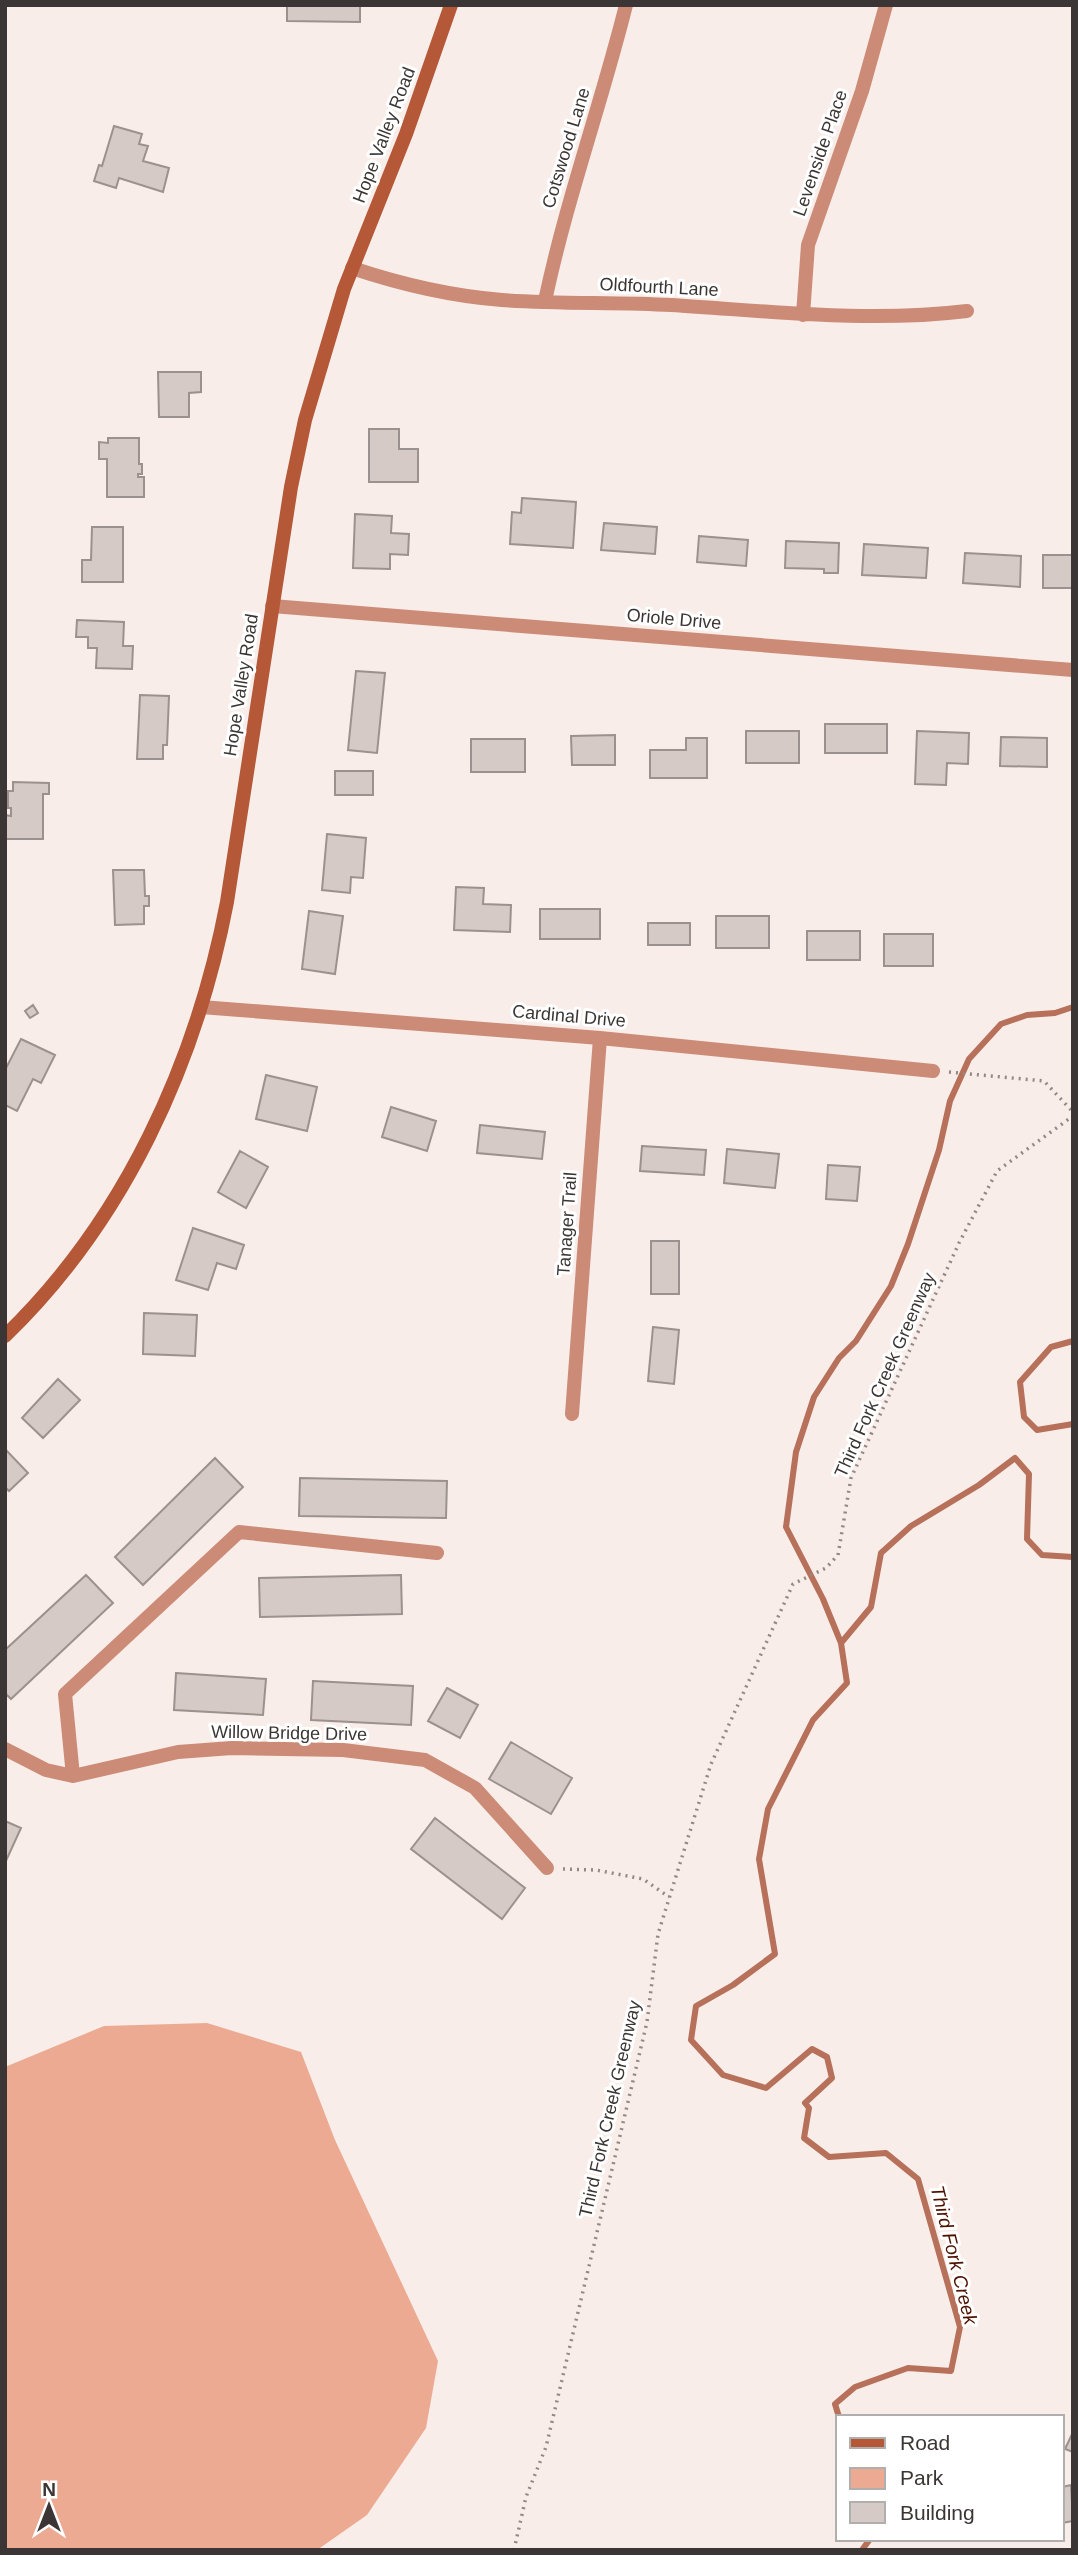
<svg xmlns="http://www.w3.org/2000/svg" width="1078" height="2555" viewBox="0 0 1078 2555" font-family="Arial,sans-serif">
  <rect width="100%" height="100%" fill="#f8ede9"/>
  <!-- green -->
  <path fill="#edaa93" d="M207,2023L301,2052L335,2140L438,2361L426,2428L367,2515L317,2550H5V2067L104,2026Z"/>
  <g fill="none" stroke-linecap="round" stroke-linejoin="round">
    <!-- stream -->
    <path stroke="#b77059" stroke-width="6" d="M1073,1341L1051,1347L1020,1382L1024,1417L1037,1430L1073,1424
      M841,1643L823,1599L786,1527L796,1452L814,1397L839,1358L856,1341L891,1286L908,1244L939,1150L950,1101L969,1059L1001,1024L1027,1015L1055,1013L1073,1007
      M839,2417L835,2404L855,2387L908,2368L951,2371L960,2327L918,2179L886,2153L829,2157L804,2138L809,2108L805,2103L832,2078L827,2057L812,2049L766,2088L723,2075L691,2040L696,2006L733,1985L775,1954L759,1859L768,1809L813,1720L847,1683L841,1643L871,1607L881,1553L911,1526L979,1485L1015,1458L1029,1474L1027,1539L1042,1555L1073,1557
      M862,2550L870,2539"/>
  </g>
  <!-- building -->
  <path fill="#d5cac6" stroke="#9b918e" stroke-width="2" d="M287,5H360V22L287,21Z
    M114,126L142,134L139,144L148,146L143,161L169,168L163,192L119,178L116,188L94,181L99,165L102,166Z
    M158,372H201V392L189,393V417H159Z
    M369,429H399V449H418V482H369Z
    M108,438H139V464H142V474H138V477H144V497H107V459H99V442L108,443Z
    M522,498L576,502L573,548L510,544L512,512L521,513Z
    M355,514L392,516L391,533L409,534L408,555L390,554V569L353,568Z
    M604,523L657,527L655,554L601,550Z
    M92,527H123V582H82V560H91Z
    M699,536L748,540L746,566L697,562Z
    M786,541L839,543L838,573H824V569L785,568Z
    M864,544L928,548L926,578L862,575Z
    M965,553L1021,556L1020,587L963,583Z
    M1043,555H1073V588H1043Z
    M77,620L124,622L123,646H133L132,669L96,668L97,648H88V637H76Z
    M356,671L385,673L377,753L348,750Z
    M140,695L169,696L167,745H163V759H137Z
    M825,724H887V753H825Z
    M746,731H799V763H746Z
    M917,731L969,733L968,764L947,763L946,785L915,784Z
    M615,735V765H572L571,736Z
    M1001,737L1047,738V767L1000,766Z
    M686,738H707V778H650V750H686Z
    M471,739H525V772H471Z
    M335,771H373V795H335Z
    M13,782L49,783V794H43V839H5V815L11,816V808H8V791H13Z
    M327,834L366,838L363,878L351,877L350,893L322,890Z
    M113,870H144L145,896H149V906H144V924L115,925Z
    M456,887L484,888L483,904L511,905L510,932L454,930Z
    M540,909H600V939H540Z
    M309,911L343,916L335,974L302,969Z
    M716,916H769V948H716Z
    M648,923H690V945H648Z
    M807,931H860V960H807Z
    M884,934H933V966H884Z
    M33,1005L38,1013L30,1018L25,1011Z
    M21,1039L55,1055L41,1083L33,1079L17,1111L5,1105V1070Z
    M266,1075L317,1087L307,1131L256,1119Z
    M391,1107L436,1121L427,1151L382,1137Z
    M480,1125L545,1132L542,1159L477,1153Z
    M642,1146L706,1150L704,1175L640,1171Z
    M727,1149L779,1154L775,1188L724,1183Z
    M240,1151L268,1167L246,1208L218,1192Z
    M828,1165L860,1167L857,1201L826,1199Z
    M193,1228L244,1245L236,1269L217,1263L208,1290L176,1280Z
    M651,1241H679V1294H651Z
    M144,1313L197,1315L195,1356L143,1354Z
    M653,1327L679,1330L674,1384L648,1381Z
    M58,1379L80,1400L43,1438L22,1418Z
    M5,1449L28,1473L9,1491L5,1487Z
    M215,1458L243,1487L143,1585L115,1557Z
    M300,1478L447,1481L446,1518L299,1516Z
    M86,1575L113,1603L11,1699L5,1693V1650Z
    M401,1575L402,1614L260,1617L259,1578Z
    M176,1673L266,1679L263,1715L174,1710Z
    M313,1681L413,1686L411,1725L311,1720Z
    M447,1688L478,1705L460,1738L428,1721Z
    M511,1742L572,1778L551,1814L489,1779Z
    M435,1818L525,1888L502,1919L411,1849Z
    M5,1821L21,1828L5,1863Z
    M1073,2432V2452L1065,2449Z
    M1071,2485L1073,2521L1062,2523V2487Z"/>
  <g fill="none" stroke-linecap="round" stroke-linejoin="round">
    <!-- path -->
    <path stroke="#908986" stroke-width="3.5" stroke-dasharray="2 5" stroke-linecap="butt" d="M949,1072L1044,1081L1073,1112
      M563,1869L596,1870L643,1879L669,1897
      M514,2550L526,2497L546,2447L647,2022L658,1934L711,1764L793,1584L826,1568L838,1555L851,1478L959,1243L997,1171L1073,1116"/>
    <!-- minor -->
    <path stroke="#cc8b76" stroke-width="14" d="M352,268C400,284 450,296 502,300C558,304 615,302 671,305C770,311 868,323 967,311
      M545,301C566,201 601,105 626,5
      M803,315L808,245L862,91L886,5
      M272,606L1073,670
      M201,1007L600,1038L933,1071
      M572,1414L600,1038
      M5,1749L46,1770L73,1776L178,1752L232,1748L343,1750L425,1760L475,1788L547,1868
      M73,1776L65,1694L239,1532L437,1553"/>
    <!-- secondary -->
    <path stroke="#b45838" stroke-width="14" d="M5,1336C124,1221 196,1064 227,902L291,487L305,420L344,289L406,134L451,5"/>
  </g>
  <g text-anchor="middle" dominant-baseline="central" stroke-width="6" stroke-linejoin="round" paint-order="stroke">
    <!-- street labels -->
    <g font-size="18" fill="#3b3635" stroke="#fff">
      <text transform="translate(384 135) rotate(-69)">Hope Valley Road</text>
      <text transform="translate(566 148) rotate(-73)">Cotswood Lane</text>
      <text transform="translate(820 153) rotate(-71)">Levenside Place</text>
      <text transform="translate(659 287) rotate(3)">Oldfourth Lane</text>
      <text transform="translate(674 619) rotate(5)">Oriole Drive</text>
      <text transform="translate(241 685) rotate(-81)">Hope Valley Road</text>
      <text transform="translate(569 1016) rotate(5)">Cardinal Drive</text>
      <text transform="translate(567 1224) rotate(-86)">Tanager Trail</text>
      <text transform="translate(885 1375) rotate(-66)">Third Fork Creek Greenway</text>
      <text transform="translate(289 1733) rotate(1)">Willow Bridge Drive</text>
      <text transform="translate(610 2109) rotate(-77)">Third Fork Creek Greenway</text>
    </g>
    <!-- water labels -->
    <g font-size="19" font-style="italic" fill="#4f1200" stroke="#fff">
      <text transform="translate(954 2255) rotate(76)">Third Fork Creek</text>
    </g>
  </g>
  <!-- border -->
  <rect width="1078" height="2555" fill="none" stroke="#3b3635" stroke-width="14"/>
  <!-- legend -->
  <rect x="836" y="2415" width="228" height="126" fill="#ffffff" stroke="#b1afae" stroke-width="2"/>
  <rect x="850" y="2438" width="35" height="10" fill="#b45838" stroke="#b1afae" stroke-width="2"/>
  <text x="900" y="2450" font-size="21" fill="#3b3635">Road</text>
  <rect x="850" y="2468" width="35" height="21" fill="#edaa93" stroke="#b1afae" stroke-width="2"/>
  <text x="900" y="2485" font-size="21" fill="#3b3635">Park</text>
  <rect x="850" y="2502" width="35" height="21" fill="#d5cac6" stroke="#b1afae" stroke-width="2"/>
  <text x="900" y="2520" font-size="21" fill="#3b3635">Building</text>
  <!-- north arrow -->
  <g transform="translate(49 2506)" stroke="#ffffff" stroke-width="5" paint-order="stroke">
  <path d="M0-5L12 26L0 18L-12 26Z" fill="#3b3635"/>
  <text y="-10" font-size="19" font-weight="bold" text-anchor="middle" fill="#3b3635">N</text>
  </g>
</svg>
